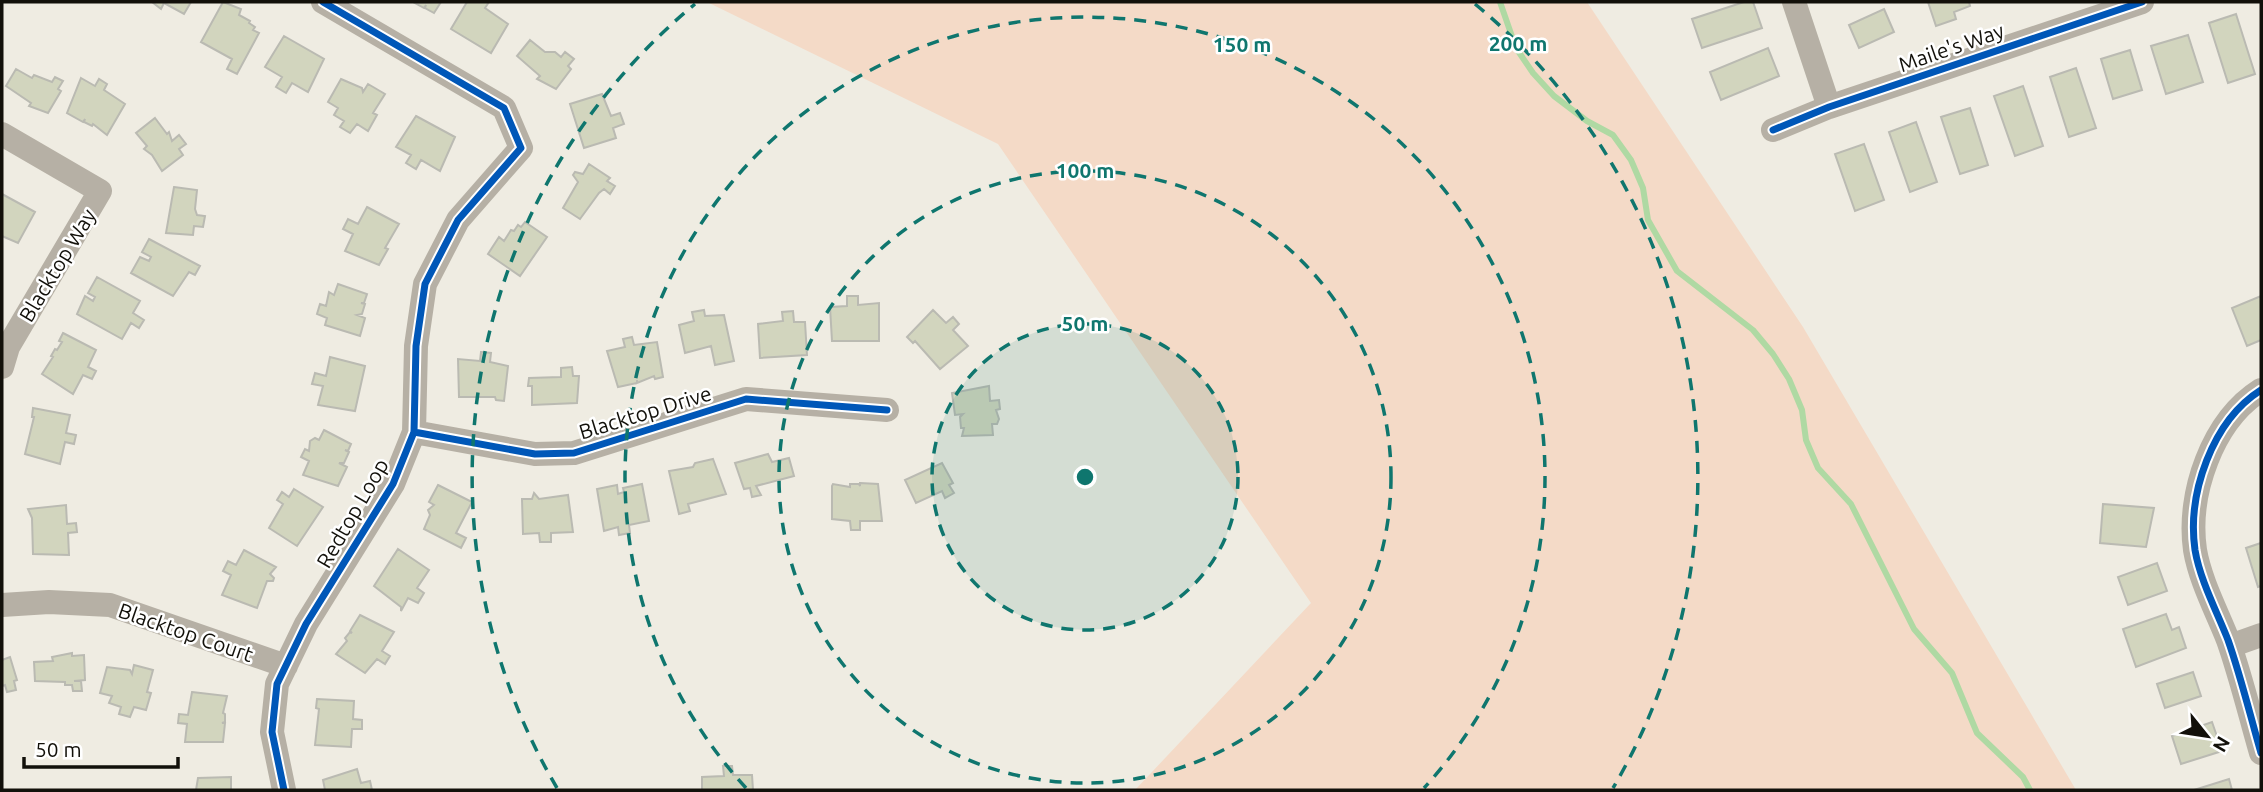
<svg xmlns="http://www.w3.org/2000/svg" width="2263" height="792" viewBox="0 0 2263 792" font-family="Ubuntu,sans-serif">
  <rect width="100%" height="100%" fill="#efece2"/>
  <!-- green -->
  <path fill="#f4dac7" d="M707,2H1587L1803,327L2076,790H1135L1311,603L998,144Z"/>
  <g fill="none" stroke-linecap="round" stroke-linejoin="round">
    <!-- stream -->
    <path stroke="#afd9a3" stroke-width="6" d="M1500,2L1516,48L1533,73L1554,96L1587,121L1613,135L1631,160L1643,188L1648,220L1677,271L1753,330L1773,354L1789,379L1802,410L1806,440L1818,468L1851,504L1914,629L1952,673L1977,733L2023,777L2030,790"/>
  </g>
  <!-- building -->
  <path fill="#d2d5be" stroke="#babab2" stroke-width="2" d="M152,2H191L184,14L164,3L161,9Z
    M223,2L241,9L239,15L250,21L249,23L255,27L253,30L259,33L237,74L227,69L232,59L201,42Z
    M441,2L434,13L425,8L426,5L424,8L415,3Z
    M467,2H489L485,8L508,24L491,53L451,29Z
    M1744,2H1753L1762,28L1702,48L1692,19Z
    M1928,2H1969L1970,6L1954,12L1956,19L1936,26Z
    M1884,9L1894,32L1859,48L1849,25Z
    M2236,14L2255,74L2228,83L2209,23Z
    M2188,35L2203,82L2166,94L2151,46Z
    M284,36L324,59L308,92L292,83L286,93L276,87L282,77L265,67Z
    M530,40L545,52H555L561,57L565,52L574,59L568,66L571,69L556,89L537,79L540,76L517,56Z
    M1768,48L1779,76L1721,100L1710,72Z
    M2130,50L2142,90L2113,99L2101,59Z
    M2076,68L2096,128L2069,137L2050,77Z
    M16,69L32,78L34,75L52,82L55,77L63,81L58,89L61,91L48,113L29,106L31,103L6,86Z
    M81,78L95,86L99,79L107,84L104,90L125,104L107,135L93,124L92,126L84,122L85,119L83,122L67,113Z
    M341,79L362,88L363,92L368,84L385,94L373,113L377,115L368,131L357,124L350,133L340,127L344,121L334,115L338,108L328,102Z
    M2023,86L2043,146L2015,156L1994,96Z
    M602,94L611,116L620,113L624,124L613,128L616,138L584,148L570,104Z
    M1970,108L1988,165L1960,174L1941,117Z
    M416,116L455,137L440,171L421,160L416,169L406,163L411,155L396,147Z
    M155,118L167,134L169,132L172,141L179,135L186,144L179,149L183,155L162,171L152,155L144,149L147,146L136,133Z
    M1916,122L1937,182L1910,192L1889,132Z
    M1864,144L1884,200L1855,211L1835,154Z
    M589,164L610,178L607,181L615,186L610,194L604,189L599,193L580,219L563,208L578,182L573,175L575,172L583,174Z
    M174,187L197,190L195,209L197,215L205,216L203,227L194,226L193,235L166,233Z
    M2,194L35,212L18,243L2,236Z
    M367,207L399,224L385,248L388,249L379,265L345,251L353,234L343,229L348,219L358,224Z
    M525,222L547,237L520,276L488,254L499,237L504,241L511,230L514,231L518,225L521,227Z
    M149,239L200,266L195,275L189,272L173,296L131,273L140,257L149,261L151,257L142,252Z
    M97,277L140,301L133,313L144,320L139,328L131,323L122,339L77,314L85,296L93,301L95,297L88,293Z
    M338,284L367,294L364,303H361L365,304L362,314L357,315L365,318L360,336L325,325L327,318L317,314L320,304L326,306L329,292L334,295Z
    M847,296H858V305L879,303V341H832L830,307L847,306Z
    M2261,296V340L2247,346L2232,308Z
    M704,310L705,316L724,315L734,361L715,365L711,346L685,353L679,325L694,321L692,312Z
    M933,310L946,323L953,317L959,324L953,330L968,346L940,369L915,341L913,343L907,337Z
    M793,311L794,322H805L807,355L760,358L758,324L783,321L782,312Z
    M63,333L96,350L88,367L96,371L92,379L83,375L73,394L42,374L53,357L51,356L55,349L57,350L62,342L59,341Z
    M632,337L634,345L657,342L663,377L655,379L654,376L637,383V380V383L618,387L607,351L625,347L623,339Z
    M481,352L491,353L490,362L508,366L504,401L496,400L495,397H459L458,359L480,361Z
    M330,357L365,366L355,411L318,405L323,386L312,384L315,373L326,376Z
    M572,367L573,376H579L577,403L532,405V386H528L529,378L561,377V368Z
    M989,386L990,401L999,400L1000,409L996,410L999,419L997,424H992L993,435L962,436L964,428H961L960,417L963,414L955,415L952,393Z
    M33,408L70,415L66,433L76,435L74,444L65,442L60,464L25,454L34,417H32Z
    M324,430L351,444L348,451L345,450L349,452L344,463H339L347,467L338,486L303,475L309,461L301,457L305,449L309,451L310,441L315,438L319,440Z
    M768,454L772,462L789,458L794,476L756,486L761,495L752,497L750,488L744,489L735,463Z
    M713,459L726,494L688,504L690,511L679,514L669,471L693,467L695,463Z
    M942,463L953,483L949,485L954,493L945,498L942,491L916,503L905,480Z
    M860,483L878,484L882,521H860V530H851L850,521L832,519V486L833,484L850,487V484H859L860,486Z
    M642,484L649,521L629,525L630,533L619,535L618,527L604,531L597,489L617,485L618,494L624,492L623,488Z
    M438,485L472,502L456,533L466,538L461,548L424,529L430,515L428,510L434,505L429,502Z
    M294,489L323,507L297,546L269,528L283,504L277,500L282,492L289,497Z
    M534,493L539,499L568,495L573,532L551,533V542H540L539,533L523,534L522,499H532Z
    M2103,504L2154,508L2146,547L2100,543Z
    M66,505L67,524L76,523L77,532L68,533L69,555L33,554L32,518L28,509Z
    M2261,543V586L2258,587L2246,548Z
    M398,549L429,570L417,588L424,593L418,603L408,598L401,611V607L374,586Z
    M244,550L276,567L270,574L274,578L273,581H267L257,608L222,595L231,575L223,571L228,561L236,565Z
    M2157,563L2167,591L2128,605L2118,577Z
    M2166,614L2172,630L2179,627L2186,648L2136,667L2123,629Z
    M360,615L394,632L382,651L390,656L385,664L377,659L365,673L336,654L347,641L345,638L350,632L352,633L350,631Z
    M72,653V656L84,655L85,680L74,681H81L82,691H73L72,685H65V682L35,681L34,662L53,661L52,657Z
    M10,657L17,680L14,681L16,690L7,692L5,685L2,686V660Z
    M134,665L153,670L147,692L151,693L146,710L134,707L130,717L119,714L121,707L109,703L112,696L100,693L107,667L130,670L132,674Z
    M2193,672L2201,696L2165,708L2157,684Z
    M192,692L227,696L223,713L225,714V722L222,723H225L223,742H185L187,724L178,723L179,714L188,715Z
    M317,699L354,701L353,719L362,720V729H352L351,747L315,745L319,709L316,708Z
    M2212,722L2222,751L2181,764L2172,736Z
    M723,766H732L733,775H752L753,790H702V777L724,776Z
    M357,769L361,783L370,781L372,790H325L323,780Z
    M231,777V790H196L198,778Z
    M2229,779L2232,790H2194Z"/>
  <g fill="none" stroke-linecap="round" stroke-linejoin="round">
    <!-- street -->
    <path stroke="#b6b0a5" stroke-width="24" d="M1794,2L1829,107
      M1773,130L1829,107L2142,2
      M2,134L100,191L8,347L2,367
      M2261,390C2212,421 2187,494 2195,550C2200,580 2217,612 2228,640C2241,677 2250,715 2261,753
      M414,432L535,454L574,453L746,399L887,410
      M2,605L49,602L110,605L286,666
      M2230,646L2261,635
      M284,790L272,732L277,684L306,624L393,484L414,432L416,346L425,284L458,220L521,148L504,108L323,2"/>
    <defs>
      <path id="cycleway" d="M1773,130L1829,107L2142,2
        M2261,390C2212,421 2187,494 2195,550C2200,580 2217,612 2228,640C2241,677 2250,715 2261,753
        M414,432L535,454L574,453L746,399L887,410
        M284,790L272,732L277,684L306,624L393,484L414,432L416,346L425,284L458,220L521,148L504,108L323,2"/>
    </defs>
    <!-- cycleway casing -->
    <use href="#cycleway" stroke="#fff" stroke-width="11"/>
    <!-- cycleway -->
    <use href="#cycleway" stroke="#0057b8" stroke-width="7"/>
  </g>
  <!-- distance rings -->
  <circle cx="1085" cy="477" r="153" fill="#0f766e" fill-opacity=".12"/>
  <g fill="none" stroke="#0f766e" stroke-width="3.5" stroke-dasharray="12 9">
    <circle cx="1085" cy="477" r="153"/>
    <circle cx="1085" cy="477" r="306"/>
    <path d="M746 788A460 460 0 1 1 1424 788"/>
    <path d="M557 788A613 613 0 0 1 695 4M1475 4A613 613 0 0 1 1613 788"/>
  </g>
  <g text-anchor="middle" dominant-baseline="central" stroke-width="5" stroke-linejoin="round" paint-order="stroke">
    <!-- street labels -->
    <g font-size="21" fill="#12100a" stroke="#fff">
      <text transform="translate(1951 47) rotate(-19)">Maile's Way</text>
      <text transform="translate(57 265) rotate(-59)">Blacktop Way</text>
      <text transform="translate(645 412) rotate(-17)">Blacktop Drive</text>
      <text transform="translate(352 513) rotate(-60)">Redtop Loop</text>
      <text transform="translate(186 632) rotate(19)">Blacktop Court</text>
    </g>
  </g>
  <circle cx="1085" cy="477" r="10" fill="#0f766e" stroke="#fff" stroke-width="3.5"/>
  <g font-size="21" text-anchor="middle" font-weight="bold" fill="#0f766e" stroke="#fff" stroke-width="5" stroke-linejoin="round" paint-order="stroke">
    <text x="1518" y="51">200 m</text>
    <text x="1242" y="52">150 m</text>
    <text x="1085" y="178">100 m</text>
    <text x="1085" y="331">50 m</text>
  </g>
  <!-- border -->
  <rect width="2263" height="792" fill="none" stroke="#12100a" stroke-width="7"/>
  <!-- north arrow -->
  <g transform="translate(2207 736) rotate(120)" stroke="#ffffff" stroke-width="5" paint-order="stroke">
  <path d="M0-5L12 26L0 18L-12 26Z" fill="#12100a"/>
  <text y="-10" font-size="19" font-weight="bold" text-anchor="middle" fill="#12100a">N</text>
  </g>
  <!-- scale -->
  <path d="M24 757v10h154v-10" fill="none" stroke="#12100a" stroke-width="3.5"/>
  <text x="35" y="757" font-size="21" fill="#12100a" stroke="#ffffff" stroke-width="5" paint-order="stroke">50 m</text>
</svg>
